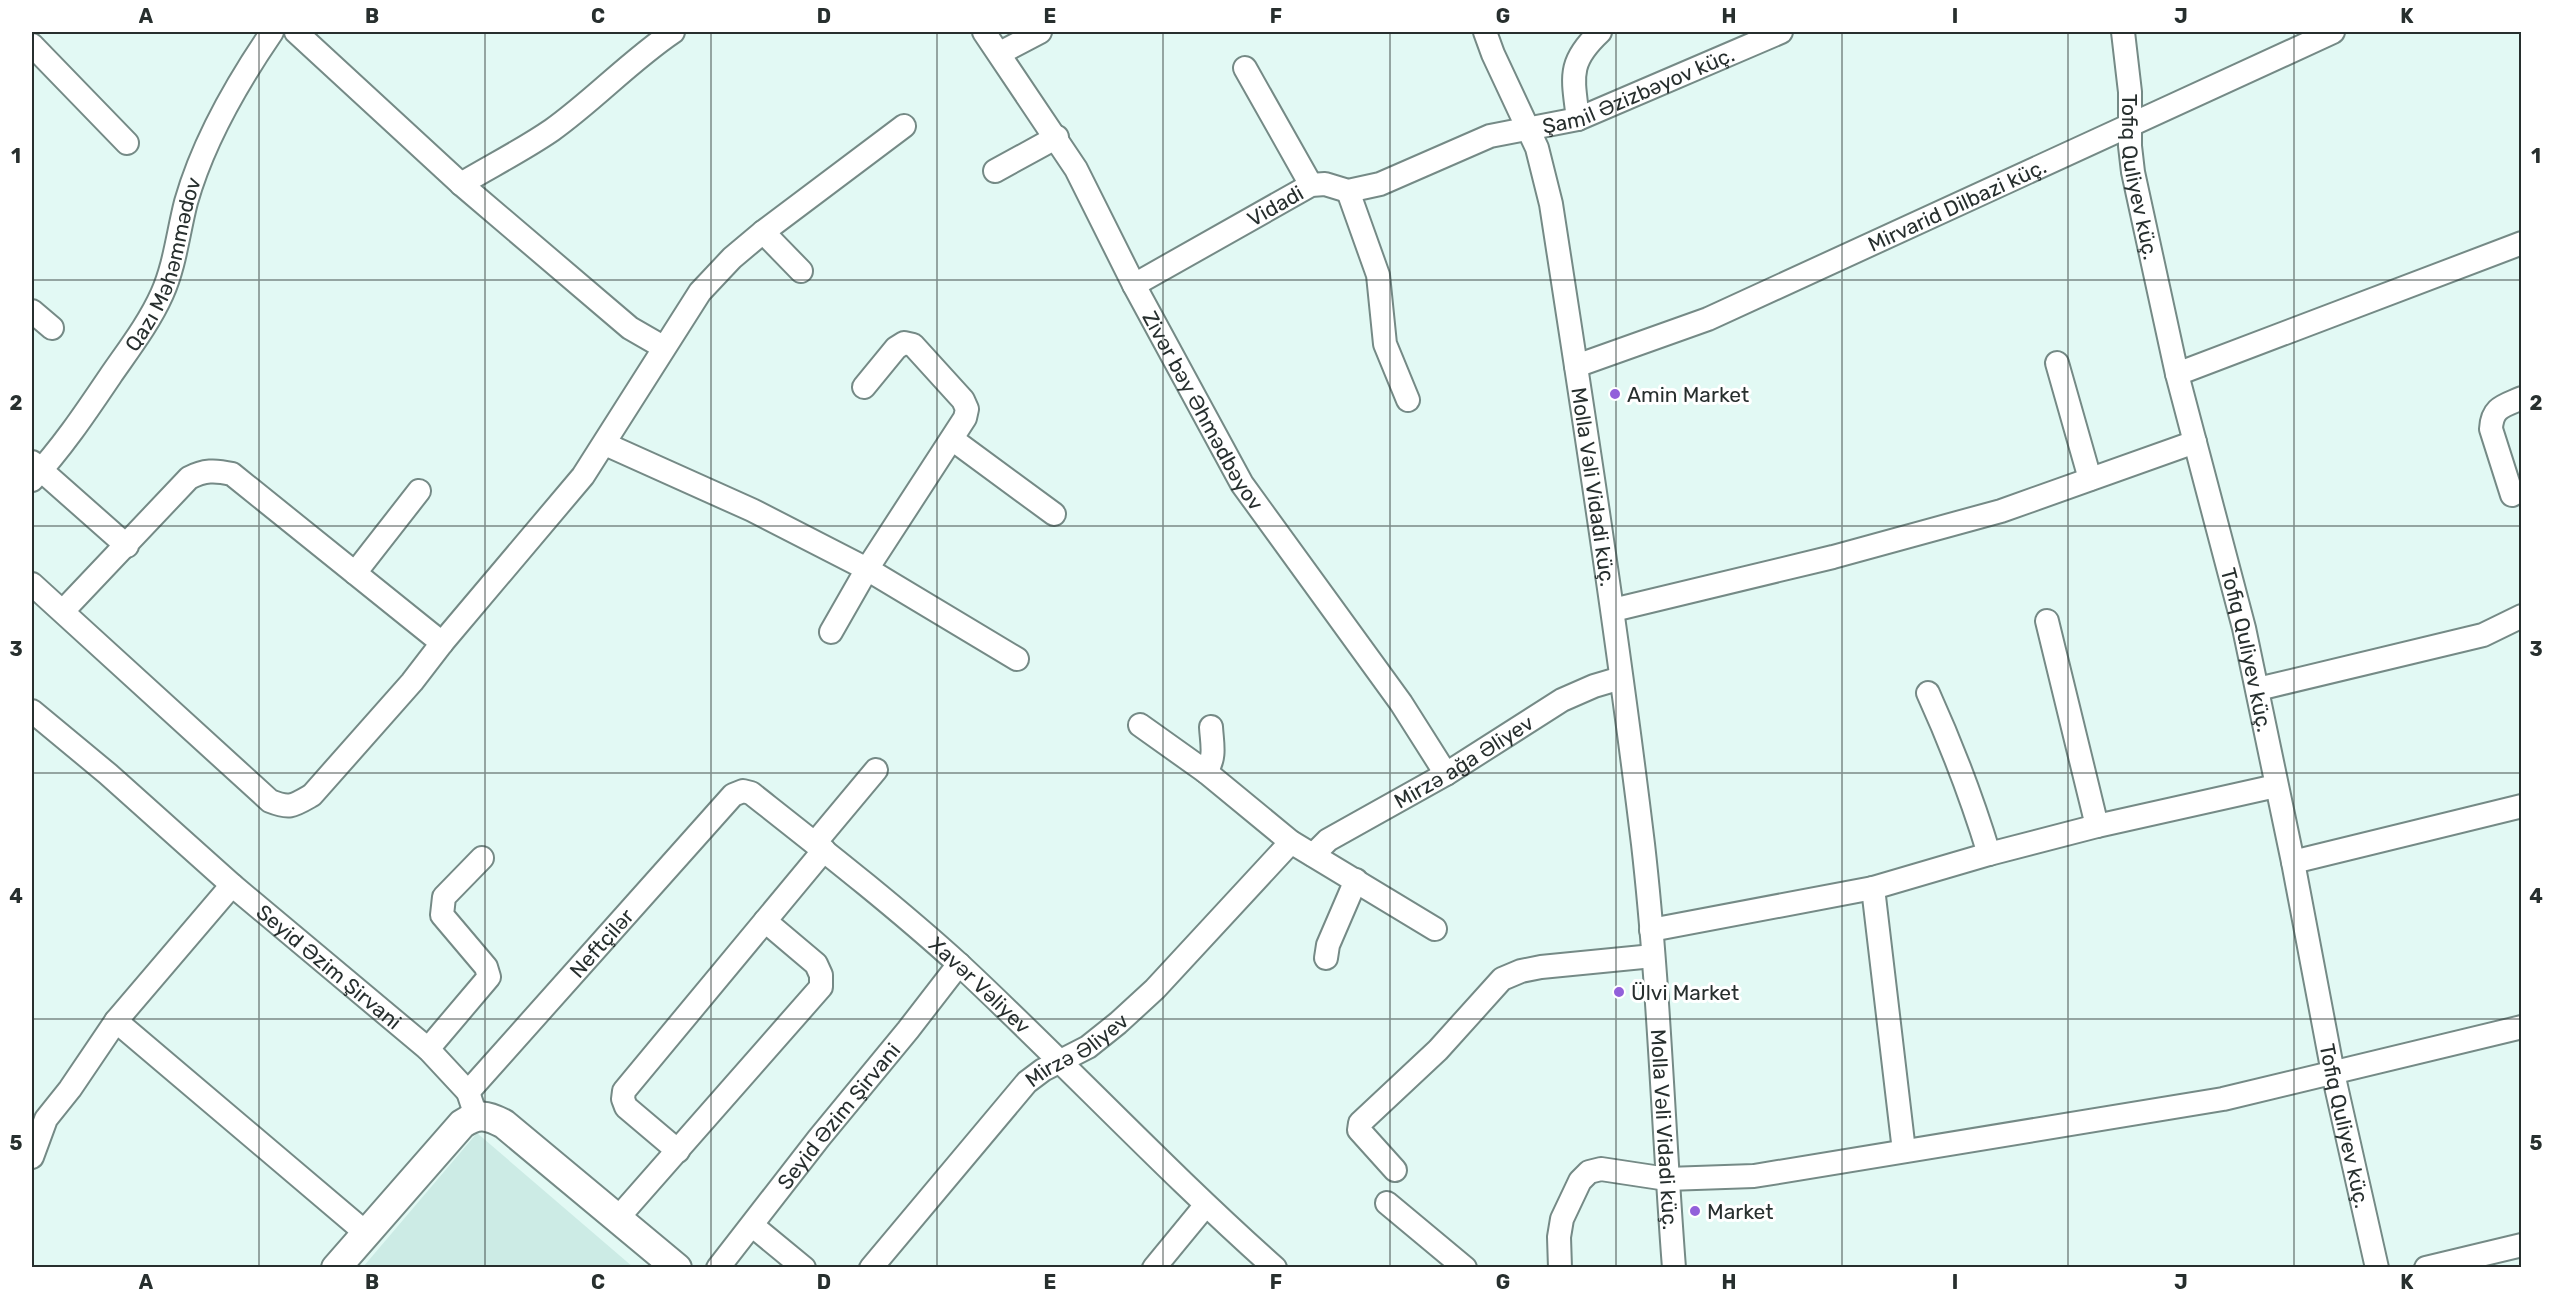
<svg xmlns="http://www.w3.org/2000/svg" width="2553" height="1299" viewBox="0 0 2553 1299" font-family="Rubik,sans-serif">
  <rect width="100%" height="100%" fill="#e2f9f4"/>
  <!-- built -->
  <path fill="#ccebe5" d="M477,1133L633,1267H363Z"/>
  <g fill="none" stroke-linecap="round" stroke-linejoin="round">
    <defs>
      <g id="minor">
        <path d="M296,32L461,184L630,328L663,347"/>
        <path id="s1" d="M984,32L1076,169L1134,285L1242,484L1401,703L1446,774"/>
        <path id="s2" d="M1485,32L1493,54L1537,148L1551,204C1584,417 1617,630 1643,844C1659,984 1663,1126 1674,1268"/>
        <path id="s3" d="M2123,32L2130,92V146L2133,172L2177,374L2244,628L2293,862L2333,1073L2377,1268"/>
        <path d="M32,45L127,143"/>
        <path d="M1000,53L1040,32"/>
        <path d="M1245,68L1311,185"/>
        <path d="M1578,119C1573,77 1567,63 1600,32"/>
        <path d="M995,171L1057,137"/>
        <path d="M461,184C491,166 523,150 552,130C594,100 630,61 673,32"/>
        <path d="M1348,191L1378,275L1385,344L1408,400"/>
        <path d="M763,232L801,271"/>
        <path id="s4" d="M1134,285L1311,185L1325,184L1348,191L1380,184L1490,136L1578,119L1781,32"/>
        <path d="M32,311L52,328"/>
        <path d="M2057,363L2090,479"/>
        <path id="s5" d="M1576,366L1708,319L2333,32"/>
        <path d="M2177,374L2522,243"/>
        <path d="M952,439L1054,514"/>
        <path d="M605,444L752,510L867,569L1017,659"/>
        <path d="M32,462L127,546"/>
        <path id="s6" d="M32,480C62,448 86,412 111,375C129,349 149,323 162,294C175,265 178,233 186,202C203,142 237,83 272,32"/>
        <path d="M2512,495L2491,429C2492,407 2504,406 2522,398"/>
        <path d="M355,573L419,491"/>
        <path d="M32,584L270,801C290,809 293,806 312,795L412,682L442,643L583,476L700,292L732,258L763,232L904,126"/>
        <path d="M1613,610L1833,557L2001,511L2195,442"/>
        <path d="M63,611L189,478C204,470 215,470 232,474L442,643"/>
        <path d="M2047,621L2097,826"/>
        <path d="M831,632L867,569L965,418L967,409L963,400L913,345L904,343L896,348L864,387"/>
        <path d="M2258,689L2483,635L2522,616"/>
        <path d="M1928,693C1952,746 1972,798 1989,854"/>
        <path id="s7" d="M32,711L108,774L232,885L428,1049L468,1092L473,1107"/>
        <path d="M1140,725L1206,772L1291,842L1435,929"/>
        <path d="M1206,772C1216,757 1212,744 1211,727"/>
        <path d="M815,843L876,770"/>
        <path id="s8" d="M1313,855L1328,840L1446,774L1562,700L1594,686L1621,678"/>
        <path d="M2293,862L2522,806"/>
        <path d="M1873,888L1904,1151"/>
        <path d="M1651,930L1873,888L1989,854L2097,826L2276,786"/>
        <path d="M1326,958L1328,945L1356,880"/>
        <path d="M116,1021L366,1233"/>
        <path d="M428,1049L489,977L486,967L442,915L444,897L482,858"/>
        <path id="s9" d="M468,1092L733,795L743,791L751,793C822,849 894,905 961,966C1067,1065 1166,1171 1275,1268"/>
        <path d="M678,1151L626,1107L623,1099L624,1091L824,850"/>
        <path d="M32,1157L46,1119L70,1089L116,1021L232,885"/>
        <path d="M1395,1170L1359,1130L1360,1123L1438,1050L1502,979L1521,971L1541,967L1653,956"/>
        <path d="M1387,1203L1465,1268"/>
        <path d="M617,1219L821,987V975L816,964L765,921"/>
        <path d="M753,1226L804,1268"/>
        <path id="s10" d="M718,1268L819,1138L908,1030L959,964"/>
        <path id="s11" d="M871,1268L1027,1082L1043,1070L1088,1047L1118,1023L1155,989L1291,842"/>
        <path d="M1154,1268L1205,1206"/>
        <path d="M1560,1268L1559,1237L1562,1219L1580,1181L1589,1172L1601,1169L1667,1179L1754,1176L2223,1099L2522,1027"/>
        <path d="M2426,1268L2522,1245"/>
      </g>
      <path id="tertiary" d="M336,1268L462,1124C478,1113 487,1115 504,1124L677,1268"/>
    </defs>
    <!-- minor casing -->
    <use href="#minor" stroke="#758a86" stroke-width="26"/>
    <!-- tertiary casing -->
    <use href="#tertiary" stroke="#758a86" stroke-width="32"/>
    <!-- minor -->
    <use href="#minor" stroke="#fff" stroke-width="22"/>
    <!-- tertiary -->
    <use href="#tertiary" stroke="#fff" stroke-width="28"/>
  </g>
  <!-- grid -->
  <path fill="none" stroke="#272f2e" stroke-width="1.5" stroke-opacity="0.55" d="M259,32V1268M485,32V1268M711,32V1268M937,32V1268M1163,32V1268M1390,32V1268M1616,32V1268M1842,32V1268M2068,32V1268M2294,32V1268M32,280H2522M32,526H2522M32,773H2522M32,1019H2522"/>
  <!-- markers -->
  <g fill="#9260da" stroke="#fff" stroke-width="2">
    <circle cx="1615" cy="394" r="6"/>
    <circle cx="1619" cy="992" r="6"/>
    <circle cx="1695" cy="1211" r="6"/>
  </g>
  <g text-anchor="middle" dominant-baseline="central" stroke-width="6" stroke-linejoin="round" paint-order="stroke">
    <!-- street labels -->
    <g font-size="21" fill="#272f2e" stroke="#fff">
      <text stroke="none"><textPath href="#s4" startOffset="550">Şamil Əzizbəyov küç.</textPath></text>
      <text stroke="none"><textPath href="#s3" startOffset="146">Tofiq Quliyev küç.</textPath></text>
      <text stroke="none"><textPath href="#s4" startOffset="162">Vidadi</textPath></text>
      <text stroke="none"><textPath href="#s5" startOffset="414">Mirvarid Dilbazi küç.</textPath></text>
      <text stroke="none"><textPath href="#s6" startOffset="256">Qazı Məhəmmədov</textPath></text>
      <text stroke="none"><textPath href="#s1" startOffset="438">Zivər bəy Əhmədbəyov</textPath></text>
      <text stroke="none"><textPath href="#s2" startOffset="471">Molla Vəli Vidadi küç.</textPath></text>
      <text stroke="none"><textPath href="#s3" startOffset="632">Tofiq Quliyev küç.</textPath></text>
      <text stroke="none"><textPath href="#s8" startOffset="178">Mirzə ağa Əliyev</textPath></text>
      <text stroke="none"><textPath href="#s9" startOffset="200">Neftçilər</textPath></text>
      <text stroke="none"><textPath href="#s7" startOffset="392">Seyid Əzim Şirvani</textPath></text>
      <text stroke="none"><textPath href="#s9" startOffset="716">Xavər Vəliyev</textPath></text>
      <text stroke="none"><textPath href="#s11" startOffset="302">Mirzə Əliyev</textPath></text>
      <text stroke="none"><textPath href="#s10" startOffset="194">Seyid Əzim Şirvani</textPath></text>
      <text stroke="none"><textPath href="#s3" startOffset="1118">Tofiq Quliyev küç.</textPath></text>
      <text stroke="none"><textPath href="#s2" startOffset="1118">Molla Vəli Vidadi küç.</textPath></text>
    </g>
    <!-- poi labels -->
    <g font-size="21" fill="#272f2e" stroke="#fff" text-anchor="start">
      <text x="1627" y="394">Amin Market</text>
      <text x="1631" y="992">Ülvi Market</text>
      <text x="1707" y="1211">Market</text>
    </g>
  </g>
  <!-- border -->
  <rect width="2553" height="1299" fill="none" stroke="#ffffff" stroke-width="66"/>
  <rect x="33" y="33" width="2487" height="1233" fill="none" stroke="#272f2e" stroke-width="2"/>
  <g font-size="20" text-anchor="middle" font-weight="bold" fill="#272f2e">
    <text x="146" y="23">A</text>
    <text x="372" y="23">B</text>
    <text x="598" y="23">C</text>
    <text x="824" y="23">D</text>
    <text x="1050" y="23">E</text>
    <text x="1276" y="23">F</text>
    <text x="1503" y="23">G</text>
    <text x="1729" y="23">H</text>
    <text x="1955" y="23">I</text>
    <text x="2181" y="23">J</text>
    <text x="2407" y="23">K</text>
    <text x="16" y="163">1</text>
    <text x="2536" y="163">1</text>
    <text x="16" y="410">2</text>
    <text x="2536" y="410">2</text>
    <text x="16" y="656">3</text>
    <text x="2536" y="656">3</text>
    <text x="16" y="903">4</text>
    <text x="2536" y="903">4</text>
    <text x="16" y="1150">5</text>
    <text x="2536" y="1150">5</text>
    <text x="146" y="1289">A</text>
    <text x="372" y="1289">B</text>
    <text x="598" y="1289">C</text>
    <text x="824" y="1289">D</text>
    <text x="1050" y="1289">E</text>
    <text x="1276" y="1289">F</text>
    <text x="1503" y="1289">G</text>
    <text x="1729" y="1289">H</text>
    <text x="1955" y="1289">I</text>
    <text x="2181" y="1289">J</text>
    <text x="2407" y="1289">K</text>
  </g>
</svg>
